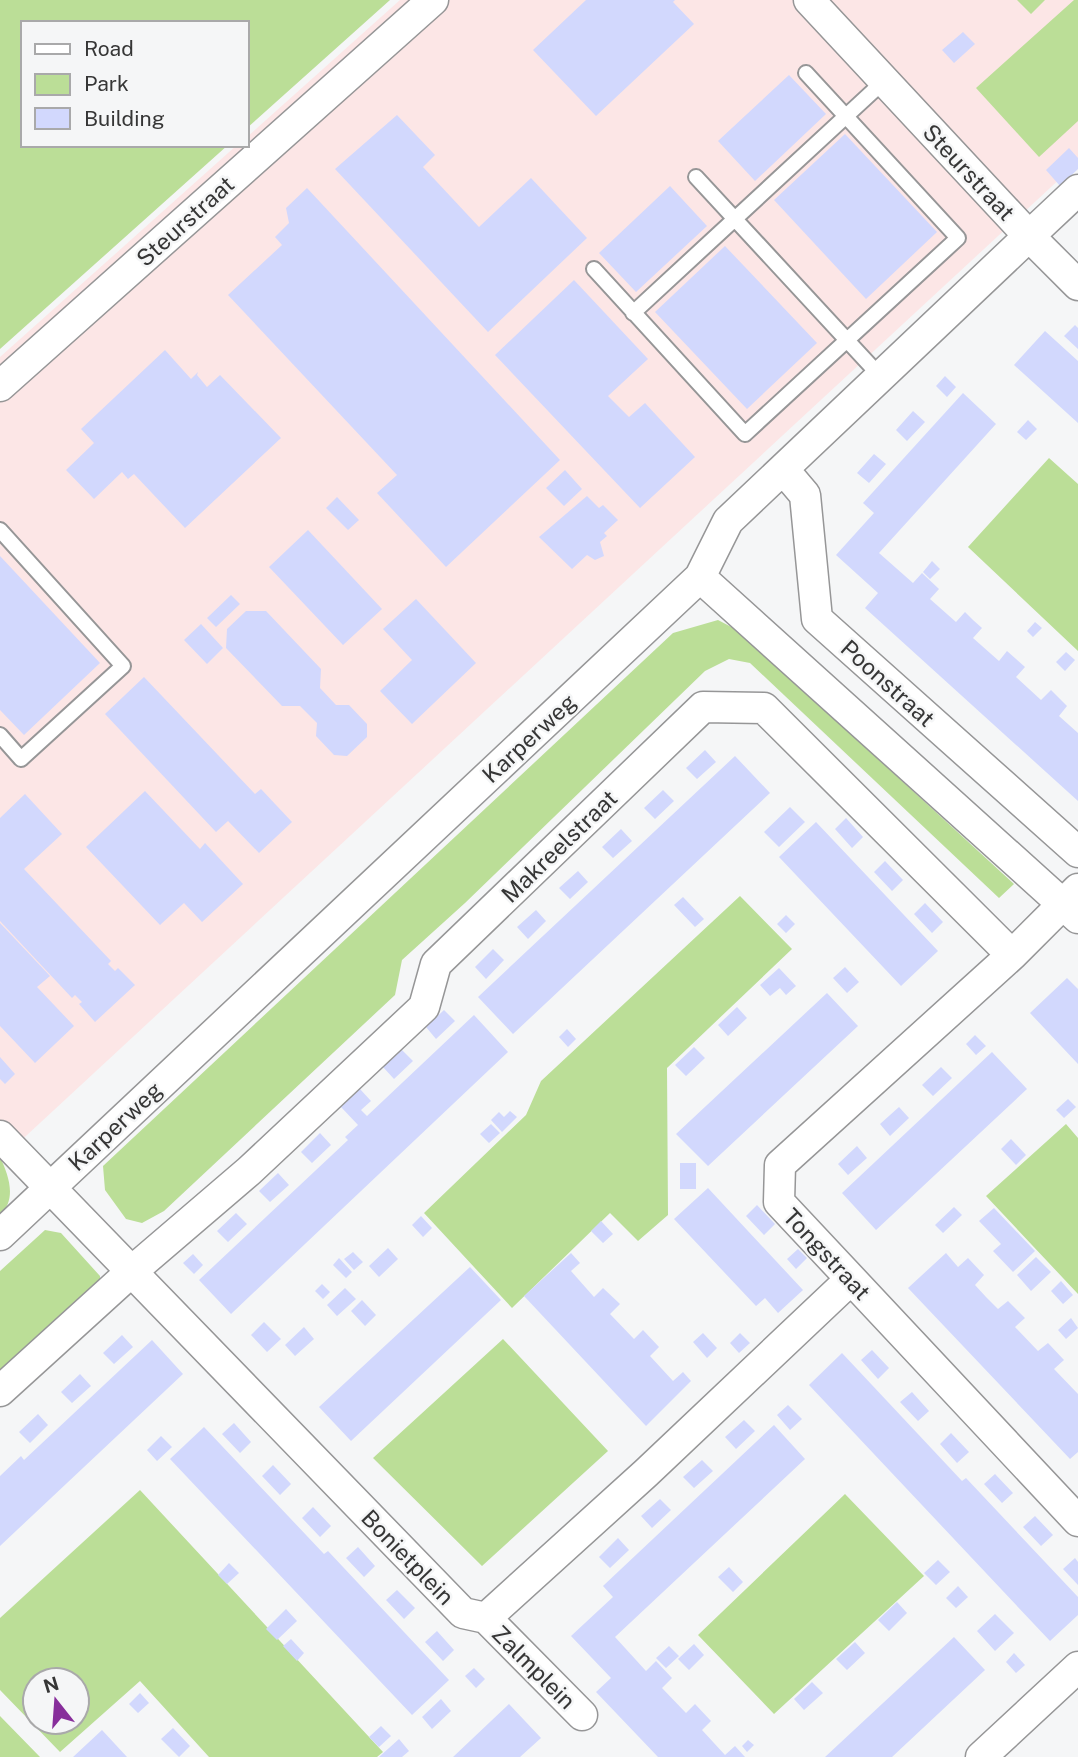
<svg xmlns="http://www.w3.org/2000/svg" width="1078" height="1757" viewBox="0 0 1078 1757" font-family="'Public Sans',sans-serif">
  <rect width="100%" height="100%" fill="#f5f6f7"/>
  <!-- industrial -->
  <path fill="#fce6e6" d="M400,0H1078V162L0,1160V357L237,145H247V137Z"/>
  <!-- green -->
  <path fill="#bbde97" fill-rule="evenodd" d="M0,0H390L247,128V23H23V145H228L0,349Z
    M1017,0H1045L1031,14Z
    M1074,0H1078V121L1039,157L976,88Z
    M1049,458L1078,484V651L968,547Z
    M718,620L739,631L1014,884L999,898L750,663L729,659L705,671L465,903L402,960L395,995L164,1211L142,1223L126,1219L105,1190L103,1166L673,633Z
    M740,896L792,949L667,1068L668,1215L638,1241L610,1213L512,1308L424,1213L526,1115L541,1081Z
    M1066,1124L1078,1138V1294L986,1196Z
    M0,1157C9,1176 17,1199 0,1215Z
    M45,1230L61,1233L100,1276V1287L0,1374V1271Z
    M503,1339L608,1451L482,1566L373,1458Z
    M140,1490L383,1752L377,1757H209L140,1681L60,1752L0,1690V1618ZM35,1680H77V1722H35Z
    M845,1494L924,1576L774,1714L698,1635Z
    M0,1716L40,1757H0Z"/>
  <!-- building -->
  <path fill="#d2d8fd" d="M586,0H675L673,2L694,24L596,116L533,50Z
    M963,32L975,44L954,63L942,50Z
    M789,75L826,114L755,181L718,141Z
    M397,115L435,155L423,167L479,227L531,178L587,238L488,332L335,169Z
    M845,134L937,232L866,299L774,200Z
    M1069,148L1078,158V169L1060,186L1046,170Z
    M670,186L707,226L636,292L599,253Z
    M307,188L560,460L446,567L377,493L397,475L228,295L282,245L275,237L289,223L286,208Z
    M725,246L817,343L747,409L655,312Z
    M574,280L648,359L608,396L629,417L645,403L695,457L640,508L495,355Z
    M1075,325L1078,328V349L1064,336Z
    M1045,331L1078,361V423L1014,365Z
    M165,350L191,379L198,372L197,375L207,387L220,375L281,438L185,528L134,474L128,479L122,472L94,499L66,470L94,443L81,429Z
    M945,376L956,387L947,397L936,386Z
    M963,393L996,424L879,553L913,583L922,573L939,589L930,599L956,622L965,612L973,620L982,628L973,638L999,661L1007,651L1025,667L1016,677L1041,700L1051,690L1067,706L1059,716L1078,733V801L865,608L878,593L836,555L874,513L863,503Z
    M913,411L925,422L907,441L896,430Z
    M1028,420L1037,429L1026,440L1017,432Z
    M874,454L886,464L869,483L857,473Z
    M565,470L582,489L564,506L546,488Z
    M587,496L599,508L603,505L618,520L604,533L607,536L600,542L604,556L595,560L587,555L572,569L539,537Z
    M337,497L359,520L348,530L326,508Z
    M308,530L382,609L343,645L269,567Z
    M0,556L100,663L24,735L0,710Z
    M932,561L940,569L930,579L923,572Z
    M231,595L240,604L216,627L207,618Z
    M416,599L476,663L412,724L380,691L412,660L383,629Z
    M246,611H266L321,669L320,688L336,705H349L367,724V737L347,756L334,755L316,736L317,723L300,706H282L226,648L227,629Z
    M1035,622L1042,628L1033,637L1027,631Z
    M201,624L223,648L207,664L184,640Z
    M1066,652L1075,660L1065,671L1056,662Z
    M144,677L255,794L261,789L292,822L259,853L228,821L216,832L105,714Z
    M705,750L716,762L697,779L686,768Z
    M735,756L770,793L513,1034L478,997Z
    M663,790L674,801L655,819L644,808Z
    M145,791L200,849L205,843L243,884L202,922L184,903L160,925L86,847Z
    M25,794L62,834L24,869L111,961L108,964L115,971L118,968L135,985L95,1022L79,1004L82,1002L75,995L72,998L0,921V818Z
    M790,807L805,822L779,847L764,832Z
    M846,818L863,837L852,848L835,829Z
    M816,822L938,951L901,986L779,857Z
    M621,829L632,841L613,858L602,847Z
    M885,861L903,880L892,891L874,872Z
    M578,871L588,882L570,899L559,888Z
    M683,897L704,919L695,927L674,905Z
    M925,903L943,922L932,933L914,914Z
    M536,910L546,921L528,939L517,927Z
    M786,915L795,924L786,933L777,924Z
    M0,923L50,976L37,987L74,1026L35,1063L0,1026Z
    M493,949L504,960L486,979L475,967Z
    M845,967L859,982L847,993L833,978Z
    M779,968L796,986L786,995L780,988L770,996L760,985Z
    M1067,978L1078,989V1064L1030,1013Z
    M827,993L858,1026L708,1166L676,1134Z
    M737,1007L747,1018L728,1036L718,1025Z
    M444,1010L455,1021L436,1039L426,1027Z
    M474,1015L508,1052L231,1314L199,1280L348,1140L345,1137L358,1125L341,1107L360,1089L371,1101L361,1110L367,1116Z
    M567,1029L576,1039L568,1047L559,1037Z
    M975,1035L986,1046L976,1055L966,1044Z
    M694,1047L705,1058L686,1076L675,1065Z
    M402,1050L413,1061L394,1079L383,1067Z
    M992,1052L1027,1089L876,1230L842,1193Z
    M0,1057L15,1074L5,1084L0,1079Z
    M941,1067L952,1078L933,1096L922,1085Z
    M1068,1099L1076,1107L1064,1118L1056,1110Z
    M899,1107L909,1118L890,1136L880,1124Z
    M510,1111L517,1117L502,1132L491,1120L499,1112L504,1117Z
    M491,1124L500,1133L489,1143L480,1134Z
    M320,1133L331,1145L312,1163L301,1152Z
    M1011,1139L1026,1155L1016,1165L1001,1149Z
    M857,1146L867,1158L848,1175L838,1164Z
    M680,1163H696V1189H680Z
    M278,1173L289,1185L270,1202L259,1191Z
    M708,1188L803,1290L778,1313L765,1298L756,1306L674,1219Z
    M757,1205L775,1224L764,1235L746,1216Z
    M954,1207L962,1215L943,1233L935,1225Z
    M994,1208L1035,1251L1013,1272L993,1251L1001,1244L979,1221Z
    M236,1213L247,1224L228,1242L217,1231Z
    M421,1216L432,1228L423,1237L412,1225Z
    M601,1221L613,1234L603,1243L591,1231Z
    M388,1248L398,1259L379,1277L369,1266Z
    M798,1249L807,1258L796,1269L787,1259Z
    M353,1252L363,1262L354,1270L344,1259Z
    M571,1253L580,1263L571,1271L594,1297L603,1288L620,1304L610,1314L634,1339L643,1330L659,1347L650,1356L673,1381L683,1372L691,1381L646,1426L524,1296Z
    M946,1253L958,1267L968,1258L984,1275L975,1285L986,1297L998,1309L1008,1301L1025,1318L1015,1327L1038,1351L1048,1343L1064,1360L1054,1369L1078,1394V1452L1070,1459L908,1288Z
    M193,1254L203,1265L194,1274L183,1263Z
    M1036,1257L1051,1272L1031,1291L1017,1275Z
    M339,1258L352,1272L346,1278L333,1265Z
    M470,1267L501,1300L351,1441L319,1407Z
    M1061,1281L1073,1295L1063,1304L1051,1291Z
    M322,1284L330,1292L323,1299L315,1291Z
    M345,1288L356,1299L337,1316L327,1305Z
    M362,1300L376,1315L365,1326L351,1311Z
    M1071,1318L1078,1328L1066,1339L1058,1330Z
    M264,1322L281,1339L267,1352L251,1335Z
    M304,1327L314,1339L295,1356L285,1345Z
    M703,1333L717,1348L707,1358L693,1342Z
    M740,1333L750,1343L739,1353L730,1343Z
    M122,1335L133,1347L114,1364L103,1353Z
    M152,1340L183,1374L0,1546V1476L21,1456L24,1460Z
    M872,1350L889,1368L878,1379L861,1360Z
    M842,1353L962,1481L966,1478L1078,1597V1615L1050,1641L809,1385Z
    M80,1374L91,1386L72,1403L61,1392Z
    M912,1392L929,1411L918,1421L900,1402Z
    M788,1405L802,1419L790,1430L777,1415Z
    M38,1414L48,1425L30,1443L19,1432Z
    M744,1420L755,1431L736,1449L725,1437Z
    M234,1423L251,1442L240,1453L222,1434Z
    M774,1425L805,1459L615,1637L646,1671L656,1661L672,1678L662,1688L686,1713L695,1704L711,1721L702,1730L725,1755L735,1746L745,1757H658L596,1692L611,1678L571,1636L613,1597L603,1586Z
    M204,1427L324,1554L328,1551L449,1680L412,1715L170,1459Z
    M951,1433L969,1452L957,1463L940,1444Z
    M161,1436L172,1447L157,1461L147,1450Z
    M702,1460L713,1471L694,1488L683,1477Z
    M273,1465L291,1484L280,1495L262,1476Z
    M995,1474L1013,1493L1002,1503L984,1484Z
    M660,1499L671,1510L652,1528L641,1516Z
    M313,1507L331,1526L320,1537L302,1518Z
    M1035,1516L1053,1535L1041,1546L1023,1527Z
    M618,1538L629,1550L610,1568L599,1557Z
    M358,1547L375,1566L364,1577L346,1558Z
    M1075,1558L1078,1562V1585L1063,1569Z
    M938,1560L950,1572L936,1585L924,1573Z
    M229,1563L239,1573L227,1584L218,1575Z
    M729,1567L743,1582L733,1592L718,1577Z
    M958,1586L968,1597L956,1608L946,1598Z
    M397,1590L415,1608L404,1619L386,1600Z
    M897,1602L907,1613L889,1631L878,1620Z
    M286,1609L297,1621L277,1640L266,1629Z
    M995,1614L1014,1633L995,1651L977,1631Z
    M437,1631L454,1650L443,1661L425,1642Z
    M954,1637L985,1670L892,1757H825Z
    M291,1639L304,1653L297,1661L283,1646Z
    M855,1642L865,1653L847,1670L836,1659Z
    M694,1644L704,1655L689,1670L678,1659Z
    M669,1646L679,1656L666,1668L656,1658Z
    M1014,1653L1025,1665L1016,1673L1006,1662Z
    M474,1668L485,1679L476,1688L465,1676Z
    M812,1682L823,1693L804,1710L794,1699Z
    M140,1693L149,1703L138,1713L129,1704Z
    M441,1699L451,1711L432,1729L422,1717Z
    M509,1704L541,1738L520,1757H453Z
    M381,1726L391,1736L379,1747L369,1737Z
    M173,1728L190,1746L179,1757L161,1739Z
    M102,1730L127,1757H73Z
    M399,1739L409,1751L402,1757H379Z
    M748,1740L754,1745L747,1752L742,1746Z"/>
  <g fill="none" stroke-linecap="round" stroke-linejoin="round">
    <defs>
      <path id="service" d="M696,177L881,377
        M594,269L745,434L958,238L806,73
        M633,313L884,81
        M0,530L123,666L21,759L0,735"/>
      <path id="minor" d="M1078,190L1029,236L1078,285
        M0,386L433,0
        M783,469L805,495L817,619L1078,852
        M700,577L1078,918
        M1078,889L1012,955L780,1165L779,1202L1078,1521
        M0,1136L463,1613L486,1618L646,1473L850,1280
        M0,1235L700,577L728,521L1029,236L809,0
        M0,1391L131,1272L249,1171L424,1007L436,964L703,707L764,708L1012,955
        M486,1618L582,1715
        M981,1757L1078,1667"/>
    </defs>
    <!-- service casing -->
    <use href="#service" stroke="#969697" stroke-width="18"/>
    <!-- minor casing -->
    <use href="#minor" stroke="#969697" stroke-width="33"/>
    <!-- service -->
    <use href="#service" stroke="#fff" stroke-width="14"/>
    <!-- minor -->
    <use href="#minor" stroke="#fff" stroke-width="30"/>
  </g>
  <g text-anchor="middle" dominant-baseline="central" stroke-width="5" stroke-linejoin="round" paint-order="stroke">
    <!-- street labels -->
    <g font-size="23" fill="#363636" stroke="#f5f6f7">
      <text transform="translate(969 172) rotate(47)">Steurstraat</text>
      <text transform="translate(185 221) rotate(-42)">Steurstraat</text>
      <text transform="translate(888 683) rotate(42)">Poonstraat</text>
      <text transform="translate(529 738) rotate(-43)">Karperweg</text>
      <text transform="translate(559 846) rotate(-44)">Makreelstraat</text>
      <text transform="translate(115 1126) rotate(-43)">Karperweg</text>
      <text transform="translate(827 1254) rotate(47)">Tongstraat</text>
      <text transform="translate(408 1557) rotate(46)">Bonietplein</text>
      <text transform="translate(534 1667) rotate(45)">Zalmplein</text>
    </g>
  </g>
  <!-- legend -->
  <rect x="21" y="21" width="228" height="126" fill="#f5f6f7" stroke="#a9a9aa" stroke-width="2"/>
  <rect x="35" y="44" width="35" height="10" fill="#ffffff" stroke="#a9a9aa" stroke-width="2"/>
  <text x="84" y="56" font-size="21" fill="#363636">Road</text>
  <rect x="35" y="74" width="35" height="21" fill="#bbde97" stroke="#a9a9aa" stroke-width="2"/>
  <text x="84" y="91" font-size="21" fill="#363636">Park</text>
  <rect x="35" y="108" width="35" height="21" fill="#d2d8fd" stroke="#a9a9aa" stroke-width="2"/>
  <text x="84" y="126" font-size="21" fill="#363636">Building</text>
  <!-- north arrow -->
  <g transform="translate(56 1701) rotate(343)"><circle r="33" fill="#f5f6f7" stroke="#a9a9aa" stroke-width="2"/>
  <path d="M0-5L12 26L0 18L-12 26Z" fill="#872e9b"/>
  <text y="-10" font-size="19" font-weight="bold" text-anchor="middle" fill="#363636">N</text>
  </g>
</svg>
